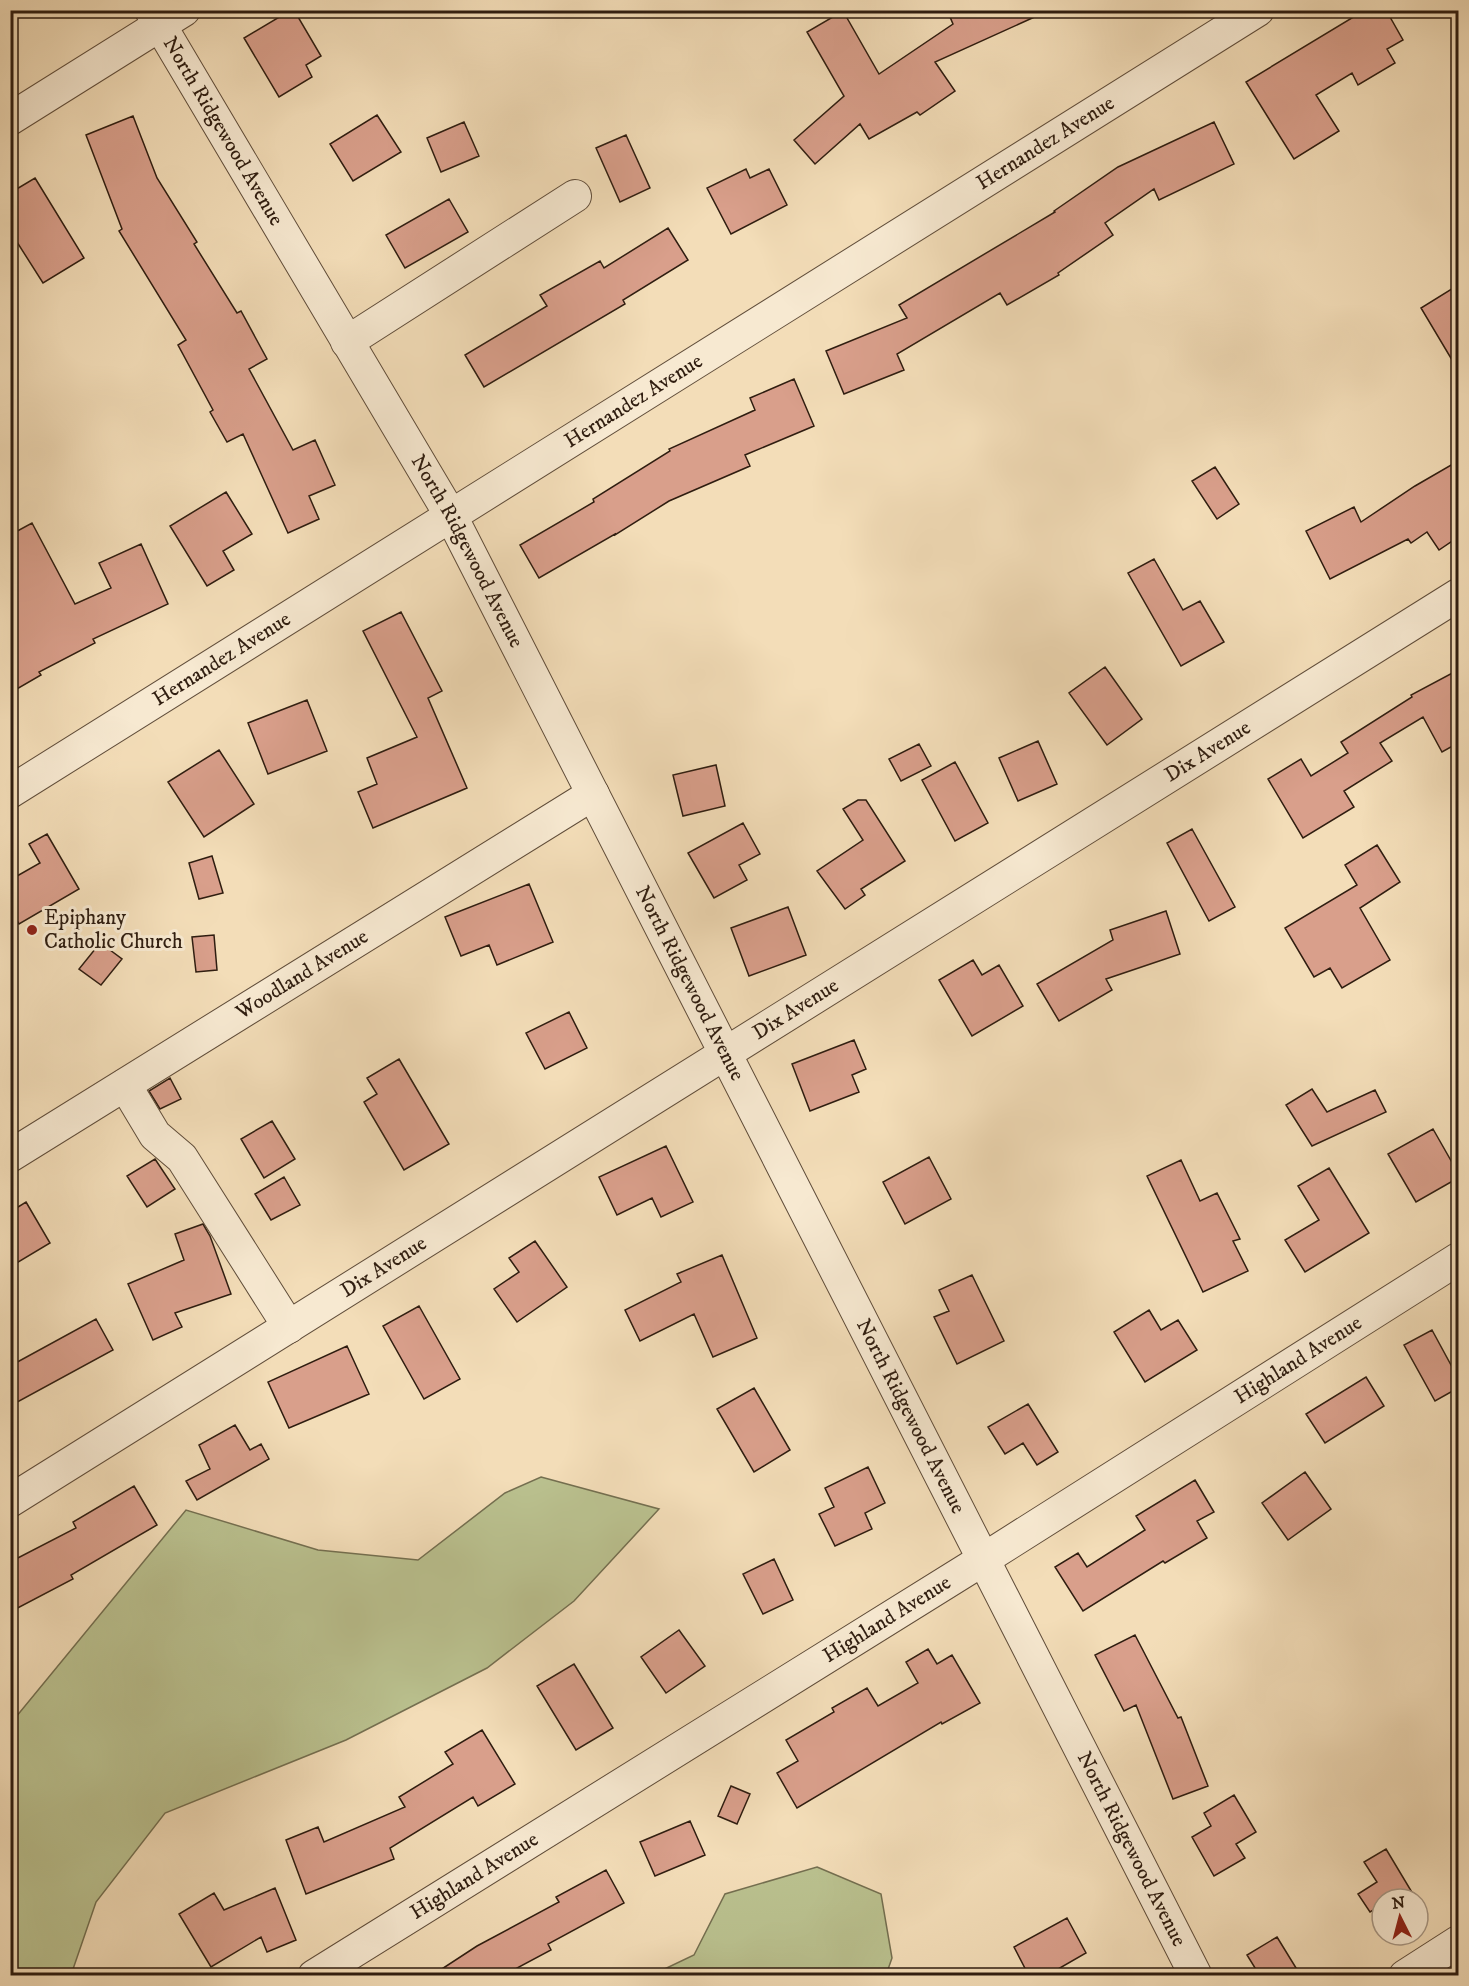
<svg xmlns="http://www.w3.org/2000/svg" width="1469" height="1986" viewBox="0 0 1469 1986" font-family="'IM FELL DW Pica',serif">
  <rect width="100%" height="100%" fill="#f3ddb8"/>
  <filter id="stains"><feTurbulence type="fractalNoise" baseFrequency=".00333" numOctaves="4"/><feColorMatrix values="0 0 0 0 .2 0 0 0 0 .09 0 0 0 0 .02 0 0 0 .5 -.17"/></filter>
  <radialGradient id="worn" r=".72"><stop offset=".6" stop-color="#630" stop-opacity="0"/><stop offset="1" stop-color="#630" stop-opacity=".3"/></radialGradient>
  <!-- green -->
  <path fill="#bac18f" stroke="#746f50" stroke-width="1.5" d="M541,1477L659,1509L574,1601L487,1668L346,1740L165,1813L96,1902L71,1975H11V1723L186,1510L318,1550L418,1560L505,1493Z
    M817,1867L881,1894L892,1958L886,1975H652L694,1955L725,1894Z"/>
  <!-- building -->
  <path fill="#d99f8b" stroke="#2f1d10" stroke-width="1.5" d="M291,10H294L321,56L306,65L312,77L279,97L244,38Z
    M947,10H1050L935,62L955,91L920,115L917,112L869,139L860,124L815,164L794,140L844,96L807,32L843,11L879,74L953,24Z
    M1365,10H1386L1403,40L1387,49L1395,63L1358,85L1352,73L1316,95L1339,131L1294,159L1246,82Z
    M377,115L401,152L353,181L330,144Z
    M133,116L157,178L197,242L194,244L237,313L241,311L267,359L249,369L293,450L315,440L335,485L309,496L319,519L288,533L243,434L227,442L210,412L213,410L178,345L186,340L119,231L122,229L86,135Z
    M464,122L479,156L441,172L427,138Z
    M1214,122L1234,164L1159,200L1154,189L1105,223L1113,235L1058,273L1059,275L1007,305L1000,293L897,354L904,370L844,394L826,351L907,318L899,305L1055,212L1054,211L1118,167Z
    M626,135L650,188L620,202L596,148Z
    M746,169L750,178L769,169L787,205L731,234L707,188Z
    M35,178L84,258L43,283L10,231V193Z
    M449,199L468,232L405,268L386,235Z
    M668,228L688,260L623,300L625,304L484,387L465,355L547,306L540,295L600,261L604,268Z
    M1458,285V370L1421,308Z
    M794,379L814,426L745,455L750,466L669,501L615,535V534L539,578L520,545L594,502L593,499L670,451L669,449L755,410L750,398Z
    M1458,461V537L1439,550L1427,532L1411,543L1408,539L1330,579L1306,531L1354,507L1361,522L1415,486Z
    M1215,467L1239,504L1217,519L1192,481Z
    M226,492L252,534L223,551L234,570L207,586L170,526Z
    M32,523L75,604L111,588L99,563L141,544L168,604L93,639L95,643L39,672L41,675L10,693V535Z
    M1154,559L1183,610L1200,601L1224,642L1181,666L1128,573Z
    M401,612L442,691L428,698L467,788L373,828L358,792L377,784L367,758L417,737L363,631Z
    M1105,667L1142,719L1107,745L1069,693Z
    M1458,670V743L1442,752L1423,717L1380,743L1392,761L1344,791L1354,807L1303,838L1268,779L1301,759L1311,776L1348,753L1341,742L1412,697L1411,695Z
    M307,700L327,751L268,774L248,723Z
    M1038,741L1057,784L1018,801L999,758Z
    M919,744L931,766L901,781L889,759Z
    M219,750L254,804L204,837L168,782Z
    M955,762L988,823L955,841L922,780Z
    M716,765L725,806L683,816L673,775Z
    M858,800H866L905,861L861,889L865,895L845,909L817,871L863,840L843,809Z
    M743,823L760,854L739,865L747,880L714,898L688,853Z
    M1192,829L1235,907L1209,921L1167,843Z
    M47,834L79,889L19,924L10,909V880L40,863L29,844Z
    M1377,845L1400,882L1360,908L1390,960L1342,988L1330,968L1314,977L1285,928L1357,885L1345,865Z
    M212,856L223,893L199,899L189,863Z
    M529,884L553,942L497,965L489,945L461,956L445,917Z
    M788,907L806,955L749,976L731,928Z
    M1166,911L1180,954L1106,979L1112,990L1059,1021L1037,984L1113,940L1110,930Z
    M214,935L217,970L196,972L192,937Z
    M106,947L122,959L101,985L79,969L96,948Z
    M973,960L982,975L999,965L1023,1006L972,1036L939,980Z
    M569,1012L587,1048L545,1069L526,1033Z
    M854,1040L866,1069L852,1075L859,1092L810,1111L792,1064Z
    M399,1059L449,1144L404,1170L364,1102L377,1094L367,1078Z
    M170,1078L181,1099L160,1109L149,1091Z
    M1312,1089L1327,1112L1375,1090L1386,1112L1312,1146L1286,1105Z
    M272,1121L295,1159L264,1178L241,1139Z
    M1433,1129L1458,1173V1178L1416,1202L1388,1154Z
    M666,1146L693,1202L661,1217L652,1198L617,1215L599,1177Z
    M929,1157L951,1199L905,1224L883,1182Z
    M155,1159L175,1189L147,1207L127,1176Z
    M1181,1160L1200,1201L1217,1193L1240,1239L1233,1241L1248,1271L1203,1292L1147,1176Z
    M1329,1168L1369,1233L1305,1272L1285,1240L1319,1220L1298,1186Z
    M284,1177L300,1205L271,1220L255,1194Z
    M26,1202L50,1243L10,1267V1212Z
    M203,1224L210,1236L231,1294L175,1313L182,1327L153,1340L128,1284L184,1260L175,1234Z
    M535,1241L567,1287L517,1322L494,1289L519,1272L509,1258Z
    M722,1255L757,1338L713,1357L694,1314L640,1341L625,1310L681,1282L677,1274Z
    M972,1275L1004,1341L957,1364L934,1317L949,1311L939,1290Z
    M419,1306L460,1379L424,1399L383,1326Z
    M1149,1310L1161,1330L1178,1320L1197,1350L1145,1382L1114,1332Z
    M96,1319L113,1350L10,1406V1366Z
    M1432,1330L1458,1378V1388L1435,1401L1404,1345Z
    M347,1346L369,1394L289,1428L268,1382Z
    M1366,1377L1384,1406L1325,1443L1306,1414Z
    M754,1388L790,1450L754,1472L717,1409Z
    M1028,1404L1058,1452L1037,1465L1023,1443L1005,1454L988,1427Z
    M235,1425L250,1450L261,1444L269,1459L197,1500L186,1481L210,1469L199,1445Z
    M868,1467L885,1503L865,1513L872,1529L835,1546L819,1514L834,1507L825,1488Z
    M1305,1472L1331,1509L1288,1540L1262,1503Z
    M1195,1480L1214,1512L1197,1521L1207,1538L1165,1563L1163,1561L1083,1611L1055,1567L1078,1553L1087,1567L1145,1530L1136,1516Z
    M134,1486L157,1525L71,1575L73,1579L10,1612V1562L76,1528L73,1522Z
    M774,1559L793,1600L763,1614L743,1574Z
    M679,1630L705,1666L666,1693L641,1657Z
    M1135,1635L1178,1718L1181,1717L1208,1786L1173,1799L1136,1705L1124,1711L1095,1655Z
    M928,1649L937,1664L952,1655L980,1703L942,1724L941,1722L797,1808L777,1773L798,1761L786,1740L834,1712L832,1708L867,1688L878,1706L918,1683L906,1662Z
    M574,1664L613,1728L576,1750L537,1686Z
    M482,1730L515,1784L478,1806L473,1797L390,1848L394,1859L306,1894L286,1840L318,1827L324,1842L405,1807L399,1797L453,1764L445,1752Z
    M731,1786L750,1794L737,1824L718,1816Z
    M1234,1795L1256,1832L1236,1844L1245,1858L1214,1876L1192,1837L1211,1826L1204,1813Z
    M690,1821L705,1855L655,1876L640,1842Z
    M1386,1849L1416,1899H1382V1905L1370,1912L1358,1894L1377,1882L1364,1862Z
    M606,1870L624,1903L548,1944L551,1950L502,1976H431L477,1946L559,1902L556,1897Z
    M275,1888L296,1940L267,1952L261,1937L211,1967L179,1914L214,1893L224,1910Z
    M1067,1918L1086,1953L1046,1976H1029L1014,1947Z
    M1277,1937L1301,1976H1260L1247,1955Z"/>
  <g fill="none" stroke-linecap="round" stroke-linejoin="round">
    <defs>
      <g id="minor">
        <path id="s1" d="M151,10L451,516L1196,1976"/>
        <path d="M10,119L184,10"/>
        <path d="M347,342L575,196"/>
        <path id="s2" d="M10,792L1258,10"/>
        <path d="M125,1085L155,1135L182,1158L289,1327"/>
        <path id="s3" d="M10,1156L593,794"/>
        <path id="s4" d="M10,1501L1458,595"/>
        <path id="s5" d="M314,1976L984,1559L1458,1259"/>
        <path d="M1405,1976L1458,1942"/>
      </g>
    </defs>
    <!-- minor casing -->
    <use href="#minor" stroke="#604d3a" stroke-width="34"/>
    <!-- minor -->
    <use href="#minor" stroke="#f7e9d1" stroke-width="32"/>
  </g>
  <!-- markers -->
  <circle fill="#8f2418" stroke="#f7e9d1" stroke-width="2" cx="32" cy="930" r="6"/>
  <g text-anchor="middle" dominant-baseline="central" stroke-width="6" stroke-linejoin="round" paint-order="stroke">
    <!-- street labels -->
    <g font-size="21" fill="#2f1d10" stroke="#f7e9d1">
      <text stroke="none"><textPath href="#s1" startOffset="141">North Ridgewood Avenue</textPath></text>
      <text stroke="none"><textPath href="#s2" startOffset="1222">Hernandez Avenue</textPath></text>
      <text stroke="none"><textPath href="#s2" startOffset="736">Hernandez Avenue</textPath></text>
      <text stroke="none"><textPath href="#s1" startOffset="627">North Ridgewood Avenue</textPath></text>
      <text stroke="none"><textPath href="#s2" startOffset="250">Hernandez Avenue</textPath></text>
      <text stroke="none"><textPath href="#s4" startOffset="1413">Dix Avenue</textPath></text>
      <text stroke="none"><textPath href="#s3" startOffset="344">Woodland Avenue</textPath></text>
      <text stroke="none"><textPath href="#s1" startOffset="1113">North Ridgewood Avenue</textPath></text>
      <text stroke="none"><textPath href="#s4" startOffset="927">Dix Avenue</textPath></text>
      <text stroke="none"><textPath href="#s4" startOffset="441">Dix Avenue</textPath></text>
      <text stroke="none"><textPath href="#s5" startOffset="1161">Highland Avenue</textPath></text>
      <text stroke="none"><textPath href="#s1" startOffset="1599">North Ridgewood Avenue</textPath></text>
      <text stroke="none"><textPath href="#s5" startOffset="675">Highland Avenue</textPath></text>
      <text stroke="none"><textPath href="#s1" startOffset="2085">North Ridgewood Avenue</textPath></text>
      <text stroke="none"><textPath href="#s5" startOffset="189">Highland Avenue</textPath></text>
    </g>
    <!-- poi labels -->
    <g font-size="21" fill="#2f1d10" stroke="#f7e9d1" text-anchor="start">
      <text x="44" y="918">Epiphany<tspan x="44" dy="24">Catholic Church</tspan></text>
    </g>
  </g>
  <!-- margin -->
  <rect width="1469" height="1986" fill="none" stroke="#f3ddb8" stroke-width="36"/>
  <rect x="12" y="12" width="1445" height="1962" fill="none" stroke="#2f1d10" stroke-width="3"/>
  <rect x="18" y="18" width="1433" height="1950" fill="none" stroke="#2f1d10" stroke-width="1.5"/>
  <!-- north arrow -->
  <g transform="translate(1400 1917) rotate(354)"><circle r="28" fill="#f7e9d1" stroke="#a79784" stroke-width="1.5"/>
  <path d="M0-4.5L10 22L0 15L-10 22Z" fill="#8f2418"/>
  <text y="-9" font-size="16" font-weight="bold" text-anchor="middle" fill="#2f1d10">N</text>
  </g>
  <rect width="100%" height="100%" filter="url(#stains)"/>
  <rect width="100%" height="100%" fill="url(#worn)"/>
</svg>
